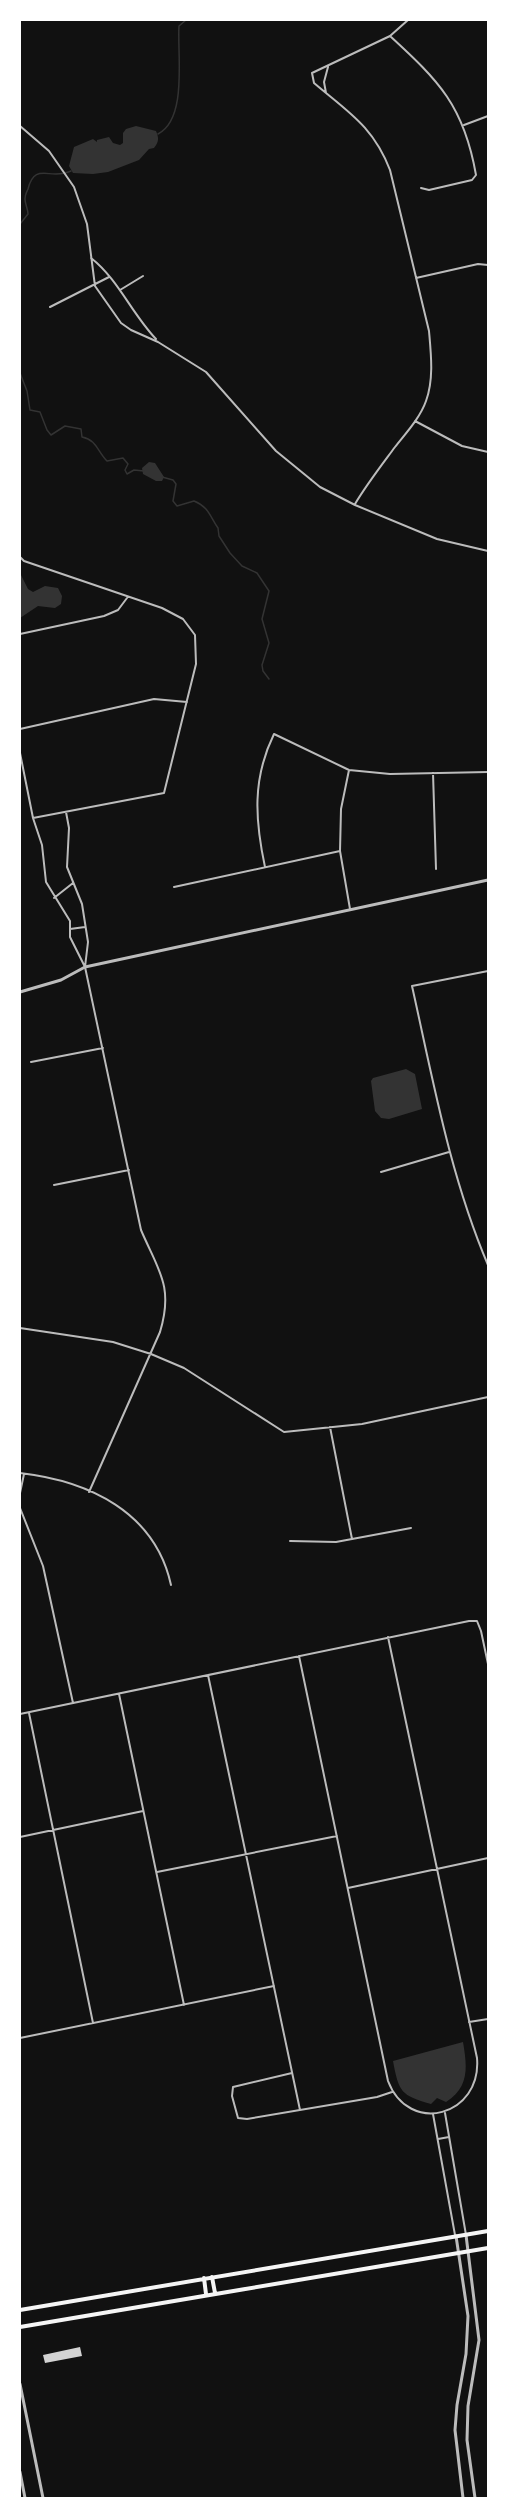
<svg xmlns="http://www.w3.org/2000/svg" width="508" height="2518" viewBox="0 0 508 2518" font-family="Spectral,serif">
  <rect width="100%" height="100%" fill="#111"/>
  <!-- water -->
  <path fill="#333" d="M136,126L156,131C159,138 159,142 154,148L149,149L139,160L108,172L93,174L73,173L69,166L74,147L93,139L97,142V140L109,137L113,143L120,145L123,143V133L126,129Z
    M149,462L155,463L164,477L162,481H156L143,474L142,468Z
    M20,573L28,589L33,592L45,586L58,588L62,596L61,604L55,608L38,606L20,618Z
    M406,1069L415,1074L422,1109L389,1119L381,1118L375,1111L371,1081L373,1078Z
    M463,2042C467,2066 470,2087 446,2102L437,2098L431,2104C401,2095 399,2093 393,2061Z"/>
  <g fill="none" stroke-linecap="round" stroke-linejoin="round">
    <!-- stream -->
    <path stroke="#333" stroke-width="1.5" d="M188,20H195
      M158,134C188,119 177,53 179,26L186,20
      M20,224L28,214C28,209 25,204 25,199C25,194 26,194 28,189C35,161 50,181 71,171
      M20,373L27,391L30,410L40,412L47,430L51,435L65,426L81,429L82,437C97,440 97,451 107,461L123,458L128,464L125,470L127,474L134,470L144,471
      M162,477L173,480L176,484L173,501L177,506L194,501C209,507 210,517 218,528L219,536L230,553L242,566L257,573L269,591L262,619L269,643L262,665L263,671L269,679"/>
  </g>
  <!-- building -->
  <path fill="#d3d3d3" d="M80,2347L82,2356L45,2363L43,2355Z"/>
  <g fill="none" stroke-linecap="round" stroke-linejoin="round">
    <!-- minor -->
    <path stroke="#bcbcbc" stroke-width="2" d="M390,36C439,81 464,106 476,175L472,180L429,190L421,188
      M326,93L324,82L328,67
      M464,125L488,116
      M20,126L49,151L74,187L87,224L95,286L121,323L131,330L158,342L206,372L276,451L320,487L355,505L437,539L488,551
      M91,258C118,279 132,314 156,339
      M416,278L478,264L488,265
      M120,290L143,276
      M50,307L109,277
      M415,421L462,446L488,452
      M355,504C367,484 381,466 395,447C406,433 420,418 426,401C434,379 431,354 429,331L390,170C373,126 348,112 314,83L312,73L390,36L408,20
      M20,557L24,561L162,608L183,619L195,635L196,664L164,793L33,818
      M20,634L104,616L118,610L127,598
      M20,729L154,699L187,702
      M20,753L33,818L42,845L46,882L70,921V937L85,967L141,1230C158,1270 174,1286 160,1332L89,1492
      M349,770L341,809L340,851L350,909
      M433,773L436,869
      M66,812L69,828L67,867L82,904L88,942L85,967
      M265,867C255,820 252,779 274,734L349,770L390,774L488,772
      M174,887L340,851
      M54,898L73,883
      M70,929L85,927
      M488,971L412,986C433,1080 450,1176 488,1265
      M31,1062L103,1048
      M381,1172L449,1152
      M54,1185L129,1170
      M20,1328L113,1342L151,1354L184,1368L284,1432L362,1424L488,1397
      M330,1427L352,1539
      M20,1473C89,1481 155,1512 171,1585
      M20,1493L24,1474
      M20,1508L43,1566L73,1703
      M290,1541L336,1542L411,1528
      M299,1656L388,2081C409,2136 482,2116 477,2058L388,1637
      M208,1675L300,2110
      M119,1694L184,2005
      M29,1713L93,2023
      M20,1714L469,1621H477L481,1631L488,1664
      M20,1837L143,1811
      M157,1872L337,1836
      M348,1888L488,1858
      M469,2022L488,2019
      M20,2038L274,1986
      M292,2073L233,2087L232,2096L238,2118L247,2119L377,2097L392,2092
      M445,2113L466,2235
      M433,2114L455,2235
      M438,2139L449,2137"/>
    <!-- tertiary -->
    <path stroke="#bcbcbc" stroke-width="3" d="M20,992L61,980L85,967L488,880
      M466,2235L479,2340L468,2406L467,2440L475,2498
      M456,2236L468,2316L466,2354L457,2405L455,2430L463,2498
      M20,2384L43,2498
      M20,2472L25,2498"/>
    <!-- primary -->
    <path stroke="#f5f5f5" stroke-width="4" d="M212,2277L215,2293
      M204,2278L206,2294
      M20,2310L488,2231
      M20,2327L488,2248"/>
  </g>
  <!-- border -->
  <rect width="508" height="2518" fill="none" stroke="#ffffff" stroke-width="42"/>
</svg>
